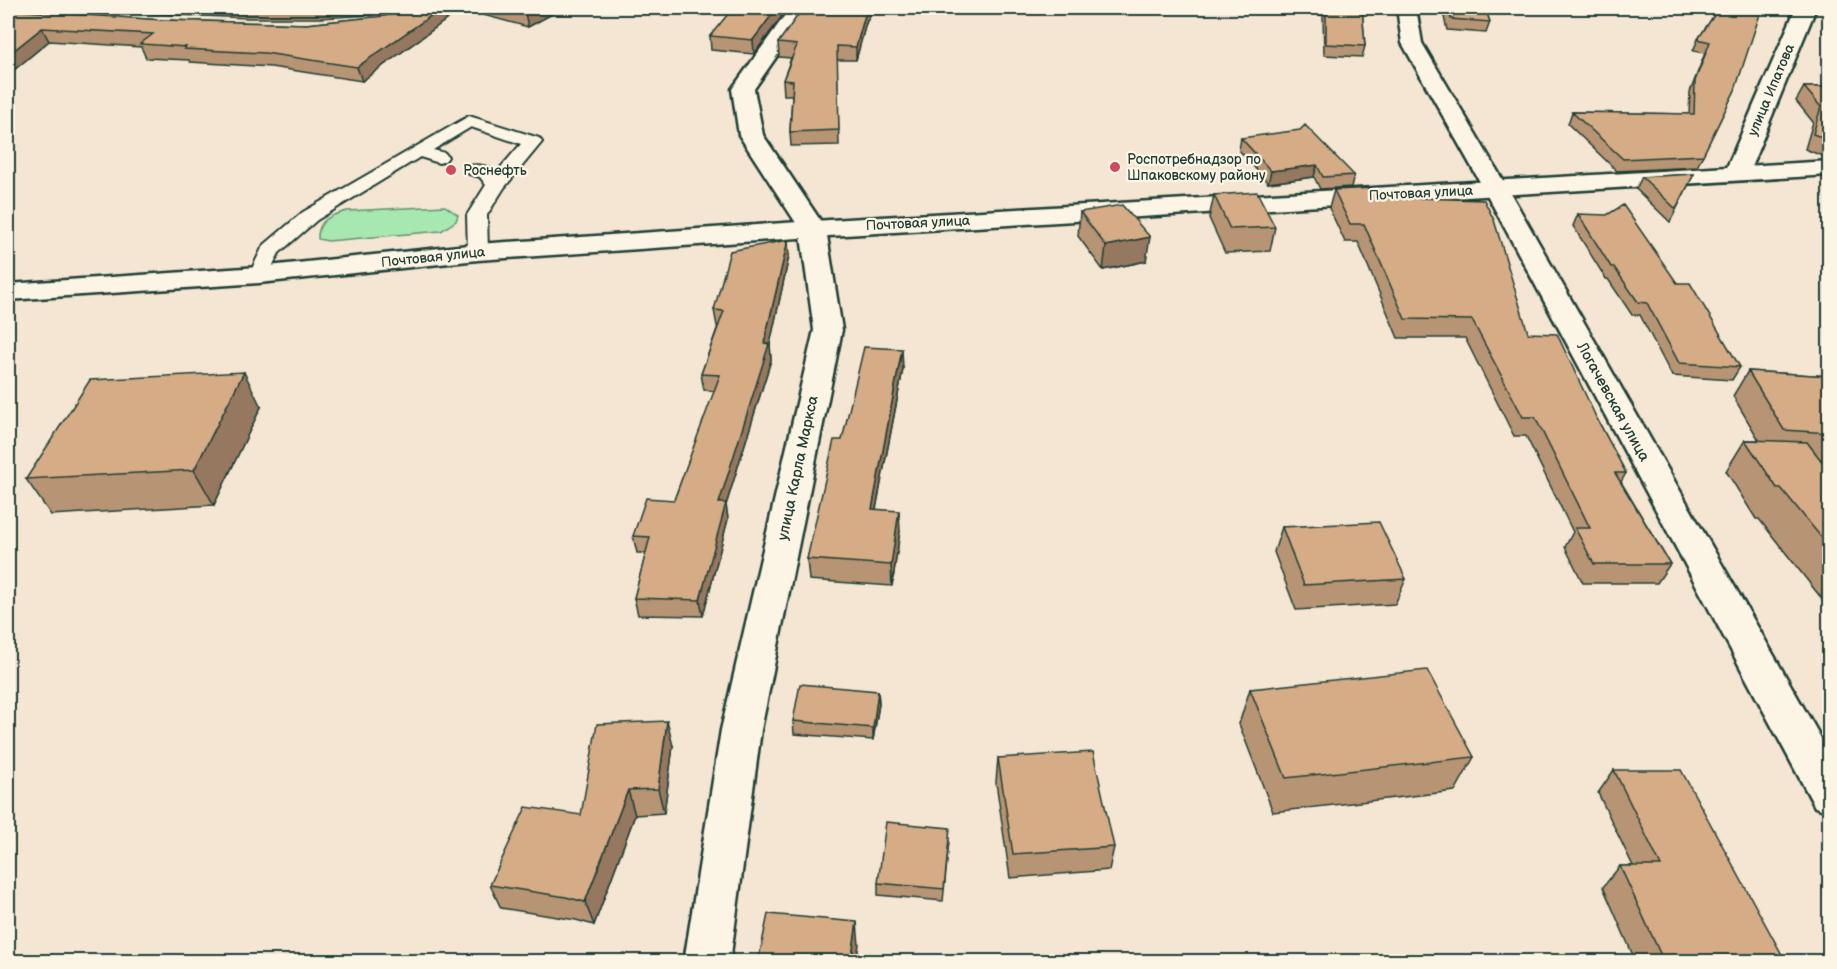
<svg xmlns="http://www.w3.org/2000/svg" width="1837" height="969" viewBox="0 0 1837 969" font-family="'Balsamiq Sans',sans-serif">
  <rect width="100%" height="100%" fill="#f4e6d2"/>
  <filter id="ink" filterUnits="userSpaceOnUse"><feTurbulence type="fractalNoise" baseFrequency=".0167" numOctaves="2"/><feDisplacementMap in="SourceGraphic" scale="12" xChannelSelector="R" yChannelSelector="G"/><feConvolveMatrix kernelMatrix="1 2 1 2 8 2 1 2 1" color-interpolation-filters="sRGB"/></filter>
  <g filter="url(#ink)">
    <!-- green -->
    <path fill="#a7e7b0" stroke="#639272" stroke-width="1.5" d="M445,206L458,215L456,221L441,231L328,241L318,239C317,220 331,215 347,211Z"/>
    <g fill="none" stroke-linecap="round" stroke-linejoin="round">
      <defs>
        <path id="service" d="M469,116L539,138L542,142L504,188L487,215L488,252L485,256H471L468,252L467,215L486,185L480,177L469,174L467,170L469,166C478,164 491,166 496,173L521,144L471,127L433,150L445,153L448,157L445,161L439,163L420,157L317,220L279,253L266,279L259,281L252,279L249,275L263,246L303,212Z"/>
        <path id="minor" d="M790,8H810L754,89L763,135L826,229L842,330L761,730L730,962H684L721,730L814,330L800,229L739,135L732,89Z
          M1397,8H1416L1422,43L1508,189L1830,754V812L1815,807L1484,189L1402,43Z
          M1796,8H1816L1749,172L1746,177L1737,179L1728,177L1725,172Z"/>
        <path id="secondary" d="M1830,161V175L813,237L478,260L259,283L8,300V284L259,267L478,244L813,221Z"/>
      </defs>
      <!-- service casing -->
      <use href="#service" stroke="#1f3d34" stroke-width="4"/>
      <!-- minor casing -->
      <use href="#minor" stroke="#1f3d34" stroke-width="5"/>
      <!-- secondary casing -->
      <use href="#secondary" stroke="#1f3d34" stroke-width="5"/>
      <!-- service -->
      <use href="#service" fill="#fcf5e5" fill-rule="evenodd"/>
      <!-- minor -->
      <use href="#minor" fill="#fcf5e5" fill-rule="evenodd"/>
      <!-- secondary -->
      <use href="#secondary" fill="#fcf5e5" fill-rule="evenodd"/>
    </g>
    <!-- wall -->
    <path fill="#b79473" stroke="#1f3d34" stroke-width="1.5" d="M23,8H409L370,15L321,18H248Z
      M419,8H563L528,27L461,9L362,81L271,67L190,62L189,60L146,58L141,47L49,41L8,75V10L163,20L306,24L384,16Z
      M788,8L754,54L711,50L710,36Z
      M1320,8H1362L1365,46L1362,57L1324,55L1323,15H1320Z
      M1442,8H1485L1490,22L1486,33L1447,30Z
      M1719,8L1735,90L1697,167L1617,171L1568,124L1572,112L1689,114L1690,92L1705,53L1693,51L1698,39Z
      M866,23L856,60H837L839,145L791,146L790,132L792,95H784L783,80L791,58L779,57L778,43Z
      M1830,63V149L1825,157L1805,149L1813,122L1796,101L1804,87H1823Z
      M1241,138L1354,175L1351,187L1320,189L1314,177L1268,183L1239,150Z
      M1694,174L1670,222L1636,189L1642,177Z
      M1334,190L1528,333L1596,417L1626,473L1621,482L1670,564L1657,583H1583L1565,547L1573,532L1526,436H1514L1465,338H1398L1358,242H1345L1329,208Z
      M1214,195L1275,227L1270,251L1225,253L1209,218Z
      M1080,212L1146,261L1103,270L1078,236Z
      M1578,214L1677,283L1740,367L1732,380L1672,376L1640,315H1632L1608,279H1606L1573,226Z
      M789,256L770,344L771,360L726,505L728,519L703,616L638,615L634,598L646,553H637L633,536L674,500L715,391L704,390L701,374L718,326H717L714,310Z
      M903,369L876,509L900,531L892,586L809,580L807,559L842,440Z
      M1748,371L1830,376V459H1820L1830,472V609L1759,519H1756L1726,471L1745,440H1759L1733,396Z
      M261,407L214,505L51,515L26,479Z
      M1282,527L1406,579L1395,604L1296,610L1274,552Z
      M1250,689L1474,757L1455,791L1273,812L1239,724Z
      M878,691L879,704L873,740L794,734L793,721Z
      M673,746L664,813L635,815L594,925L576,920L501,908L490,885Z
      M998,758L1114,847L1109,870L1010,878L996,782Z
      M1614,770L1786,962H1636L1603,887L1620,866H1633L1598,793Z
      M949,841L943,901L878,895V883Z"/>
    <!-- shaded-wall -->
    <path fill="#95785e" stroke="#1f3d34" stroke-width="1.5" d="M367,8H409L370,15Z
      M442,8H461V9L362,81L357,67Z
      M536,8H563L528,27L525,13Z
      M777,8H788L754,54L753,40Z
      M867,8H875L866,23L856,60V47Z
      M42,28L49,41L8,75V55Z
      M1317,165L1314,177L1268,183L1271,171Z
      M1150,237L1146,261L1103,270L1106,246Z
      M788,240L789,256L770,344L771,360L726,505L728,519L703,616L700,600L719,503L764,343Z
      M902,349L903,369L872,529V509Z
      M244,372L261,407L214,505L194,470Z
      M899,511L900,531L892,586L891,565Z
      M878,691L879,704L873,740V728Z
      M667,721L673,746L664,813L658,789Z
      M628,790L635,815L594,925L585,902Z
      M857,922L859,945L856,962H851Z"/>
    <!-- building -->
    <path fill="#d5ac86" stroke="#1f3d34" stroke-width="1.5" d="M419,8H442L357,67L265,53L184,49L186,47L140,44L153,34L42,28L8,55V10L163,20L306,24L384,16Z
      M502,8H536L525,13Z
      M733,8H777L753,40L710,36Z
      M803,8H867L856,47L837,46L839,130L790,132L793,81L783,80L797,45L778,43Z
      M1326,8H1362L1365,46L1326,44Z
      M1448,8H1485L1490,22L1451,19Z
      M1719,8H1762L1735,90L1703,155L1623,159L1572,112L1694,114L1695,81L1710,42L1698,39Z
      M1830,77V140L1813,134L1821,107L1804,87H1827Z
      M1305,125L1354,175L1323,177L1317,165L1271,171L1241,138L1300,130Z
      M1694,174L1676,209L1642,177Z
      M1374,188L1383,197L1484,200L1494,220L1528,333L1557,334L1596,417L1626,473H1615L1670,564H1594L1575,528H1590L1535,417H1523L1472,320L1405,319L1364,224H1350L1334,190Z
      M1257,192L1275,227L1230,229L1214,195Z
      M1122,205L1150,237L1106,246L1080,212Z
      M1623,205L1677,283H1690L1740,367L1679,363L1647,303L1638,302L1614,267H1611L1578,214L1607,215Z
      M788,240L764,343L769,344L719,503H726L700,600L634,598L650,537L633,536L646,498L674,500L720,375L701,374L724,311L714,310L730,251Z
      M864,347L902,349L872,509L899,511L891,565L807,559L834,440H842Z
      M1748,371L1830,376V433L1784,430Z
      M244,372L194,470L26,479L90,380Z
      M1745,440L1807,442L1830,472V548L1781,488H1777Z
      M1379,522L1406,579L1304,585L1282,527Z
      M1427,670L1474,757L1286,778L1250,689Z
      M800,684L878,691L873,728L793,721Z
      M667,721L658,789L628,790L585,902L566,897L490,885L526,807L581,815L597,724Z
      M1093,752L1114,847L1013,854L998,758Z
      M1614,770H1681L1786,962H1664L1620,866H1661Z
      M886,822L950,828L944,889L878,883Z
      M768,914L857,922L851,962H758Z"/>
  </g>
  <!-- markers -->
  <g fill="#d1495b" stroke="#fcf5e5" stroke-width="2">
    <circle cx="1115" cy="167" r="6"/>
    <circle cx="451" cy="170" r="6"/>
  </g>
  <g text-anchor="middle" dominant-baseline="central" stroke-width="4.5" stroke-linejoin="round" paint-order="stroke">
    <!-- far-street labels -->
    <g font-size="14" fill="#1f3d34" stroke="#fcf5e5">
      <text transform="translate(1771 90) rotate(-67)">улица Ипатова</text>
      <text transform="translate(1421 193) rotate(-3)">Почтовая улица</text>
      <text transform="translate(918 223) rotate(-3)">Почтовая улица</text>
      <text transform="translate(433 257) rotate(-6)">Почтовая улица</text>
    </g>
    <!-- far-poi labels -->
    <g font-size="14" fill="#1f3d34" stroke="#fcf5e5" text-anchor="start">
      <text x="1127" y="159">Роспотребнадзор по<tspan x="1127" dy="16">Шпаковскому району</tspan></text>
      <text x="463" y="170">Роснефть</text>
    </g>
    <!-- street labels -->
    <g font-size="15" fill="#1f3d34" stroke="#fcf5e5">
      <text transform="translate(1613 402) rotate(61)">Логачевская улица</text>
      <text transform="translate(798 468) rotate(-78)">улица Карла Маркса</text>
    </g>
  </g>
  <!-- margin -->
  <rect width="1837" height="969" fill="none" stroke="#fcf5e5" stroke-width="30"/>
  <rect x="15" y="15" width="1807" height="939" fill="none" stroke="#1f3d34" stroke-width="2" filter="url(#ink)"/>
</svg>
